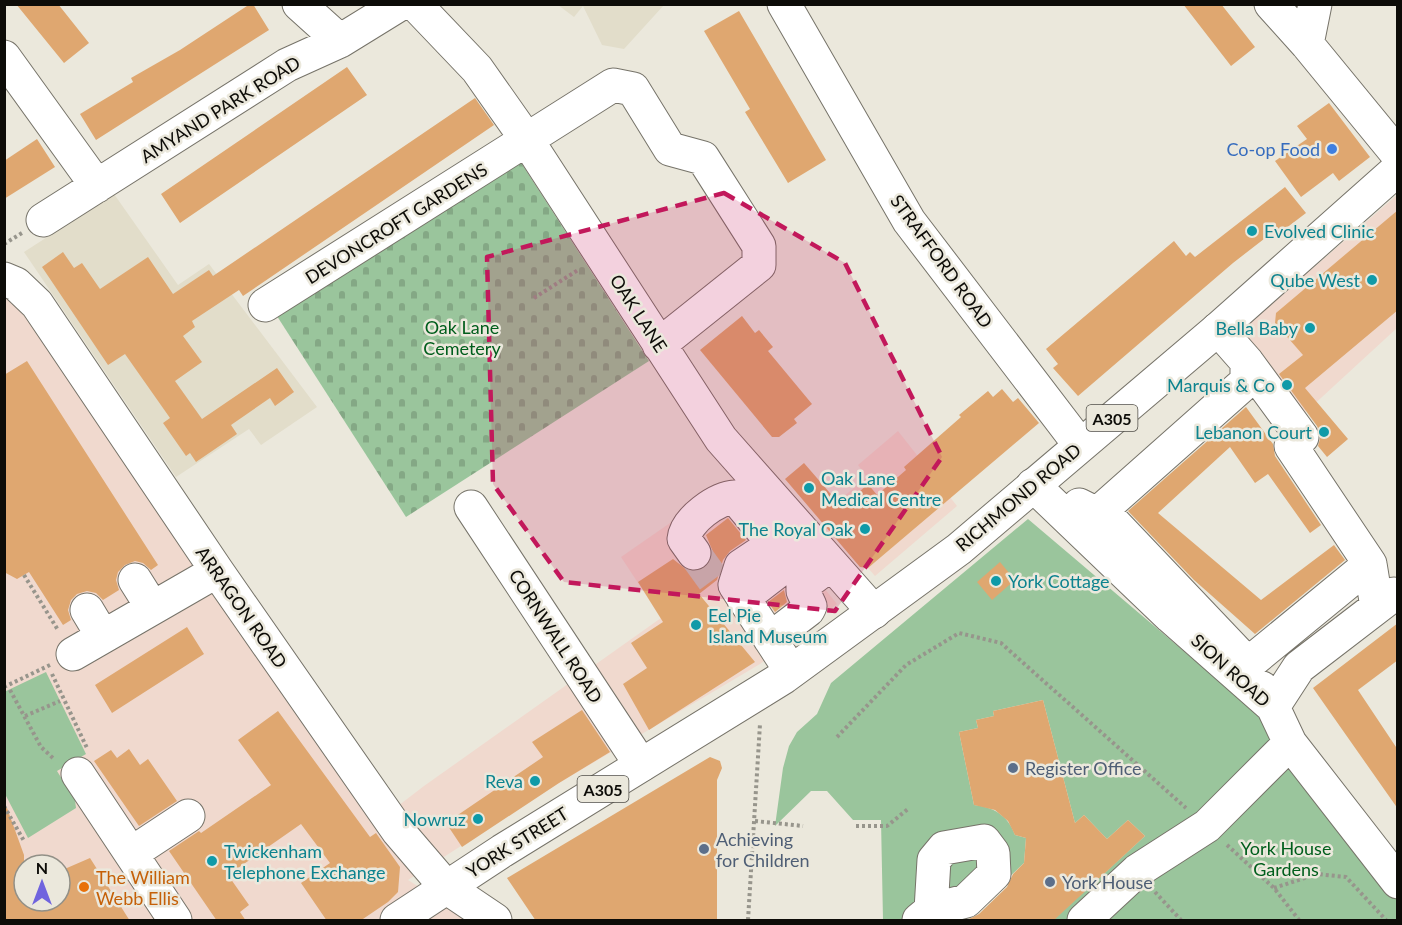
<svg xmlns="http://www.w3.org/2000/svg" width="1402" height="925" viewBox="0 0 1402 925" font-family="Lato,sans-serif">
  <defs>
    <pattern id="cemetery-stones" width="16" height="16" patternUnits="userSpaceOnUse" patternTransform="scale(1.5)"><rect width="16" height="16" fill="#9ac59c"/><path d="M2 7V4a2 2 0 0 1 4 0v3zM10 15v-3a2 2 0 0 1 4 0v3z" fill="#84a885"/></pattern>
  </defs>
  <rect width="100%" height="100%" fill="#ebe8dc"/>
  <!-- commercial -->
  <path fill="#f0d9ce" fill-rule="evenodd" d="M1397,195V328L1297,420L1235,336Z
    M5,297L20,301L377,822L424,786L661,618L621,557L735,478L837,604L760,664L559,783L408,880L471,920H5ZM24,865H60V901H24Z
    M898,431L957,506L875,576L868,568L860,567L818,518L867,477L858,465Z"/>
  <!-- built -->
  <path fill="#e2ddca" d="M558,5H664L624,49L602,45L583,6L574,17Z
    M114,194L178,285L209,264L317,407L261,445L249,429L176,477L24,252Z"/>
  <!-- cemetery -->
  <path fill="url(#cemetery-stones)" d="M518,158L649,361L406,517L275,313Z"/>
  <!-- green -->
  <path fill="#9ac59c" d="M1028,519L1271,725L1345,831L1397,900V920H1053L1145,836L1128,820L1107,839L1084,815L1075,823L1043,700L993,711L994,716L976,720L978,728L959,732L974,805C993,807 1008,815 1015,835L1026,838L1024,863L964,920H883L881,820H853L827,791H811L775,826L783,768L789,746L797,732L817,714L831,683Z
    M46,672L86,754L57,771L75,800L76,808L28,838L5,794L4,692Z"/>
  <!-- building -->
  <path fill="#dfa770" d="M16,4H58L89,43L64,63Z
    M250,4H253L269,30L96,140L80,114L133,82L131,78L180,50Z
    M1183,4H1221L1255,47L1231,66Z
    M739,11L826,160L788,183L745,112L750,109L704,31Z
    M347,67L367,95L180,223L161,194Z
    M475,98L494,125L243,296L239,290L192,321L195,327L183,336L202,362L175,381L202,419L277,368L294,392L275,406L270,398L231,425L237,434L196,462L190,453L186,456L163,423L170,418L125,354L108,365L42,267L63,252L74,268L82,263L100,289L148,257L173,294L209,270L213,276Z
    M1329,103L1370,157L1339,181L1333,173L1301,197L1275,161L1307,139L1297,126Z
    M37,139L55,167L4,199V161Z
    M1285,187L1306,213L1281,232L1278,228L1233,263L1078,396L1053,368L1058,364L1046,349L1174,241L1186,256L1190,252L1195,257Z
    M1398,210V310L1305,388L1348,439L1327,457L1318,446L1321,435L1317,426L1279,374L1303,355L1275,323L1276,313Z
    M742,316L755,333L759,330L773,347L768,351L812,404L794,419L797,423L779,437H772L700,350Z
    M27,361L158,565L151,570L143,563L135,561L125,565L118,572L116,580L119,590L103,600L96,593L87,591L77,594L71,600L68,610L71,620L63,625L29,572L17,579L4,572V375Z
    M1002,389L1013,402L1018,398L1039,423L868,568L860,567L785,479L804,463L842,507L868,484L877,495L906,470L904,467L961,417L959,415L988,391L993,397Z
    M1246,407L1273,444L1275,456L1321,525L1310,533L1268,474L1255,483L1230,447L1158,513L1261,600L1334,545L1345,560L1255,634L1194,580L1128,511Z
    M728,518L746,540L730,551L723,560L717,580L699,594L755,662L649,730L623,684L647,668L631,643L663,622L638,582L673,559L687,570L696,572L704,569L711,561L713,552L706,535Z
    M1000,562L1015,580L992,600L977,582Z
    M784,590L787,602L775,612L768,602Z
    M1398,623V660L1358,690L1398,750V809L1313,688Z
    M187,627L204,654L112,713L95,685Z
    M1043,700L1075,823L1084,815L1107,839L1128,820L1145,836L1053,921H965L979,914L1007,887L1013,874L1024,863L1026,838L1015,835L1008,821L995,810L974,805L959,732L978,728L976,720L994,716L993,711Z
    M582,710L610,752L559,783L462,847L446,823L543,757L532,742Z
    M278,711L370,837L376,833L400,867L398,892L388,902L360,921H327L301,883L330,863L301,824L228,875L249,905L240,912L246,921H217L169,851L199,831L201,833L271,785L238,740Z
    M129,749L140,765L148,759L177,801L139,826L94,761L111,750L117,758Z
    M710,757L720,761L722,768L717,780V921H536L507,878Z
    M4,808H7L24,855V901H60V871L90,858L130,921H4Z"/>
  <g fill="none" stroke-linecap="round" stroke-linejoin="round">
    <!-- minor-tunnel -->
    <path stroke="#cac7bc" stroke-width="33" stroke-dasharray="33 16" stroke-linecap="butt" d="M694,553L715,582"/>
    <defs>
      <path id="minor" d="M299,4L340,41
        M415,4L477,69L527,140L721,439L874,612
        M784,4L909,221L1080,445
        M1271,4L1307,44L1398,155
        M1307,44L1315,4
        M4,57L97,186
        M43,220L287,65L340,41L400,4
        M4,279L16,284L37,304L217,571L398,831L446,887L495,920
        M265,305L613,85L633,89L670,149L703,158L759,246V265L659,345
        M1218,329L1247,362L1302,437L1291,446L1370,564L1377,607
        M1033,485L1171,617L1273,707L1290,743L1398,882
        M1079,505L1097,514L1247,381V362
        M471,507L641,765
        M1097,514L1112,521L1248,664L1370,564
        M694,553L684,539C686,520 717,498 735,497L773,543
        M135,580L152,607
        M743,598L813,544
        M87,610L102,635
        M770,639L808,610L810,606L803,591V585L831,564
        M73,654L217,571
        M791,671L735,585L741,566L799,527
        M1262,688L1273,707L1299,667L1394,594
        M78,774L175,920
        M132,853L188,816
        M919,920L931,910L966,901L994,874L993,853L984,841L944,848L934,860L931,910
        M1084,920L1137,871L1207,826L1290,743"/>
      <path id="major" d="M397,920L502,851L784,677L959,549L1218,329L1398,169"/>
    </defs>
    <!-- minor casing -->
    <use href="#minor" stroke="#767369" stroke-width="35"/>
    <!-- major casing -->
    <use href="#major" stroke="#767369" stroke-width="35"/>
    <!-- path -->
    <path stroke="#97958c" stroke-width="4" stroke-dasharray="3 3" stroke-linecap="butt" d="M4,244L22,233
      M534,298L578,270
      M24,575L58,630
      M52,674L87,748
      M4,687L50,665
      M10,690L41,747L54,759
      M25,716L60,701
      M837,737L906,665L959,633L1001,643L1186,808
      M4,806L24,841
      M755,821L803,826
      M856,826H887L908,809
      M1227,845L1274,888L1299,920
      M1274,888L1317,874L1346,877L1386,920
      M1155,892L1181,920
      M748,920L760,724"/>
    <!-- minor -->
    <use href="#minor" stroke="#fff" stroke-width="33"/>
    <!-- major -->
    <use href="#major" stroke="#fff" stroke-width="33"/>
  </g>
  <!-- marked area -->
  <path fill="#c2185b" fill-opacity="0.2" stroke="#c2185b" stroke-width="4.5" stroke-dasharray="12 8" stroke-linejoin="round" d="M724,193L845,263L942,457L835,611L564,582L493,484L487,257Z"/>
  <!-- markers -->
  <circle fill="#3f7fe0" stroke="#ebe8dc" stroke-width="2" cx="1332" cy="149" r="6"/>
  <g fill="#0f9aa8" stroke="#ebe8dc" stroke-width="2">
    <circle cx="1252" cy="231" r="6"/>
    <circle cx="1372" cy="280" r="6"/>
    <circle cx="1310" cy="328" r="6"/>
    <circle cx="1287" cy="385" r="6"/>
    <circle cx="1324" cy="432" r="6"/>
    <circle cx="809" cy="488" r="6"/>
    <circle cx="865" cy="529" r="6"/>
    <circle cx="996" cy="581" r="6"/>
    <circle cx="696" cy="625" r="6"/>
    <circle cx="535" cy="781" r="6"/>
    <circle cx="478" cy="819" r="6"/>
    <circle cx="212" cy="861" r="6"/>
  </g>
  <g fill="#5c6f8a" stroke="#ebe8dc" stroke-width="2">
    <circle cx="1013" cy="768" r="6"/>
    <circle cx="704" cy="849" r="6"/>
    <circle cx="1050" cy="882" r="6"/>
  </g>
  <circle fill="#e8710a" stroke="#ebe8dc" stroke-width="2" cx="84" cy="887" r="6"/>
  <g text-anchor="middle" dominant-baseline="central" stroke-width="5" stroke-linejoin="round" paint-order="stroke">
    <!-- shield labels -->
    <g fill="#ebe8dc" stroke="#504e48" stroke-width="1.5">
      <rect x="1086.5" y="405" width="51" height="26" rx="4.5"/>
      <rect x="577.5" y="776" width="51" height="26" rx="4.5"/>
    </g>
    <g font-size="16" font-weight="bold" fill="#0d0c08">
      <text x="1112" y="418">A305</text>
      <text x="603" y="789">A305</text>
    </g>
    <!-- street labels -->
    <g font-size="18" fill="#0d0c08" stroke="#ebe8dc">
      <text transform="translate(220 109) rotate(-32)">AMYAND PARK ROAD</text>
      <text transform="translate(396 223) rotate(-32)">DEVONCROFT GARDENS</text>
      <text transform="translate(942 261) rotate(54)">STRAFFORD ROAD</text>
      <text transform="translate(639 313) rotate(57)">OAK LANE</text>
      <text transform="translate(1018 497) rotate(-40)">RICHMOND ROAD</text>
      <text transform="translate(242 607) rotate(55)">ARRAGON ROAD</text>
      <text transform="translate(556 636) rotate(57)">CORNWALL ROAD</text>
      <text transform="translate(1231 670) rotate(42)">SION ROAD</text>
      <text transform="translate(517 842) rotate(-32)">YORK STREET</text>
    </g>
    <!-- shop labels -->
    <g font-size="18" fill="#366cbe" stroke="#ebe8dc" text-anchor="end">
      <text x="1320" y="149">Co-op Food</text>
    </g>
    <!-- culture labels -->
    <g font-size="18" fill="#0d838f" stroke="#ebe8dc" text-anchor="end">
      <text x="1264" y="231" text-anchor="start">Evolved Clinic</text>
      <text x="1360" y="280">Qube West</text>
      <text x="1298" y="328">Bella Baby</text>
      <text x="1275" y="385">Marquis &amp; Co</text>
      <text x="1312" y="432">Lebanon Court</text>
      <text x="821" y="478" text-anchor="start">Oak Lane<tspan x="821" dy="21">Medical Centre</tspan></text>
      <text x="853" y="529">The Royal Oak</text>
      <text x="1008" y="581" text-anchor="start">York Cottage</text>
      <text x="708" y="615" text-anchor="start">Eel Pie<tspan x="708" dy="21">Island Museum</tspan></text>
      <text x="523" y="781">Reva</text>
      <text x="466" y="819">Nowruz</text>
      <text x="224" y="851" text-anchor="start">Twickenham<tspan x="224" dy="21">Telephone Exchange</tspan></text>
    </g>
    <!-- park labels -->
    <g font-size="18" fill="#005e1c" stroke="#ebe8dc">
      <text x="462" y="327">Oak Lane<tspan x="462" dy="21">Cemetery</tspan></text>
      <text x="1286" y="848">York House<tspan x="1286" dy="21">Gardens</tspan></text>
    </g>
    <!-- service labels -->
    <g font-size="18" fill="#4e5e75" stroke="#ebe8dc" text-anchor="start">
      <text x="1025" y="768">Register Office</text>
      <text x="716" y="839">Achieving<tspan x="716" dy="21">for Children</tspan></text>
      <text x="1062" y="882">York House</text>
    </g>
    <!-- food labels -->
    <g font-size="18" fill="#c56008" stroke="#ebe8dc" text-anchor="start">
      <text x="96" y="877">The William<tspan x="96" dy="21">Webb Ellis</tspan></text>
    </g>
  </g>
  <!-- border -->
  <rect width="1402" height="925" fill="none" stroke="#0d0c08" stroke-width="12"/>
  <!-- north arrow -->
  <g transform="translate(42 883)"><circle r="28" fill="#ebe8dc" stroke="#929087" stroke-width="1.5"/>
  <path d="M0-4.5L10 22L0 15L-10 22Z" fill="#7064de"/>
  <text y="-9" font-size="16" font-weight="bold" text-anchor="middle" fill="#0d0c08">N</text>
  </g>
</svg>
